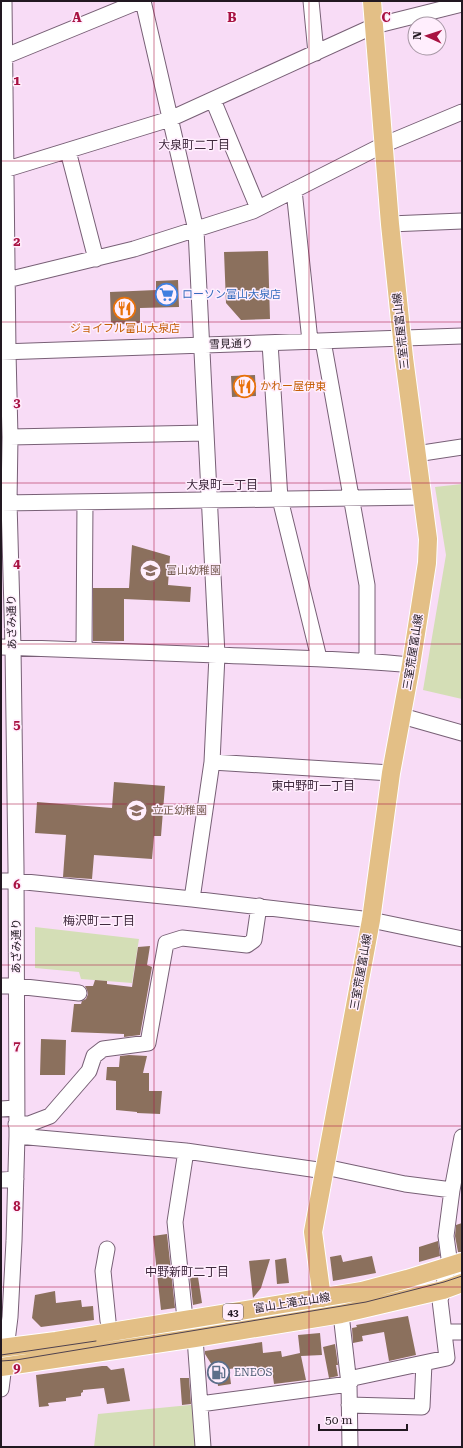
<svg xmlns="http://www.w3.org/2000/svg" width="463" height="1448" viewBox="0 0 463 1448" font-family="'Roboto Serif','Noto Sans JP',serif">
  <rect width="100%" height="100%" fill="#f8dcf6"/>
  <!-- green -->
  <path fill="#d4deb6" d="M462,484V699L423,690L446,555L435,487Z
    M35,927L139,939L132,983L81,979L79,972L35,968Z
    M200,1404L203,1447H94L98,1414Z"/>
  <!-- building -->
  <path fill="#8b705d" d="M268,251L270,319L241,320L226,303L224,252Z
    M178,280L179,307L140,308V323L111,325L110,292L156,290V281Z
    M255,375L256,396L232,397L231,376Z
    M132,545L170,556L168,585L191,587L190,602L124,599V641H93V588H129Z
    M114,782L165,786L161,836H154L152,859L94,855L92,879L63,877L66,835L35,833L37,802L112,808Z
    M150,946L147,965L152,967L140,1035L124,1037V1034L71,1032L74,1004H81L82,1001L86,999L88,994L87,990L85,986H93L95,980L107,981V984L132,987L138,947Z
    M41,1039L66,1040L65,1075H40Z
    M129,1055L147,1056L143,1073H149V1091H162L160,1114L137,1113V1112L116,1110V1081L106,1080L107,1067H119L120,1056Z
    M462,1223V1252H458L455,1236L456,1225Z
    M167,1234L175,1308L161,1310L153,1236Z
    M438,1241L440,1256L419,1262V1247Z
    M341,1255L343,1262L372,1256L376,1273L333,1281L330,1257Z
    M286,1258L289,1283L277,1284L275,1260Z
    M270,1259L261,1288L253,1298L249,1261Z
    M198,1277L202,1303L193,1305L190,1278Z
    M55,1291L56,1303L81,1300L82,1307L93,1306L94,1320L41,1327L32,1318L35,1295Z
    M408,1316L416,1355L389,1361L384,1332L362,1336L363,1341L353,1343L352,1328L357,1327L356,1325Z
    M320,1333L322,1355L301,1356L306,1380L274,1384L272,1370L254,1372V1366L229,1369L231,1384L218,1386L217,1373L205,1354V1351L262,1342L263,1353L281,1351L282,1357L300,1353L298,1335Z
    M335,1344L338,1365H336L338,1376L329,1378L323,1347Z
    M102,1366H107L111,1370L124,1368L130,1401L107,1404L104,1388L83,1390V1392L81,1393V1396L66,1398V1401L48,1403L49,1406L39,1407L36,1375Z
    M180,1378H189L191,1404L182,1405Z"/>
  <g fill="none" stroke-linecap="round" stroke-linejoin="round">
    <defs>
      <path id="minor" d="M143,1L196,230L217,655L212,762L192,899
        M311,1L316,53
        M1,58L140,1
        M213,100L258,208
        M68,151L96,259
        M1,171L170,119L374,26L462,4
        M294,190L310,341
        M390,224L462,221
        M7,280L134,249L253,211L383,145L462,112
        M323,341L367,585V660
        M270,343L280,499L319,658
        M1,352L462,336
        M10,437L206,433
        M416,454L462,447
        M1,503L422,497
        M1,647C73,649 145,653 217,655C282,658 346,658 411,665
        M84,650L85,502
        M402,716L462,733
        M212,762L391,773
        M1,881H16L192,899L354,918L371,920L462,939
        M1,986H16L79,993
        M1,1109L16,1108
        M16,1124H29L50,1116L89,1071L94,1056L103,1049L148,1043L166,943L182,938L247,945L254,940L259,906
        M17,1136L186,1151L325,1171
        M325,1167L405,1184L452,1190
        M1,1180L16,1179
        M107,1249L103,1271L108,1321
        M341,1314L349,1384L350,1447
        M185,1319L175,1222L186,1151
        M445,1332H462
        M195,1338L203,1447
        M349,1384L353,1378L447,1358L440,1300L443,1290L449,1258L446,1236L452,1190L462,1137
        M1,1389L10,1317L14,1241L17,1136L16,868L13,647L9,502L10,437L8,352L4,1
        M200,1404L349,1384
        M349,1405L422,1407L424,1363"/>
      <path id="major" d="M322,1298L313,1232L371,920L391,773L411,665L427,563L428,539L404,358L390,224L372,1
        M1,1348L56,1341L362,1291L407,1279L462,1262
        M1,1367L195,1338L341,1314L443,1290L462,1283"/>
    </defs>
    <!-- minor casing -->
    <use href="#minor" stroke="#786076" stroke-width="17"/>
    <!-- major casing -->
    <use href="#major" stroke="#fff" stroke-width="20"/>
    <!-- minor -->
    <use href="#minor" stroke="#fff" stroke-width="15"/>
    <!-- major -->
    <use href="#major" stroke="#e3bf86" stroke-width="18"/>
    <!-- tram -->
    <path stroke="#4f414e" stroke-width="1" d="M1,1355L96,1341
      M1,1361L16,1360L366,1302L444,1282L462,1276"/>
  </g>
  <!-- grid -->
  <path fill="none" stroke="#a81242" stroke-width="1" stroke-opacity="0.55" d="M154,1V1447M309,1V1447M1,161H462M1,322H462M1,483H462M1,644H462M1,804H462M1,965H462M1,1126H462M1,1287H462"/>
  <!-- icons -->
  <defs>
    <symbol id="supermarket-ring" viewBox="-11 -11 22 22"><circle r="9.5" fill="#ffeefd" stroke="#3f7fe0" stroke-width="1.5"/><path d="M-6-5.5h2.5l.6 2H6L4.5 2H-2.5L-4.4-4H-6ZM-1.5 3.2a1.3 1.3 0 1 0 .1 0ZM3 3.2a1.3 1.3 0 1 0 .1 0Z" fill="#3f7fe0"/></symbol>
    <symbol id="restaurant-ring" viewBox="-11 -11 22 22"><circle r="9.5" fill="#ffeefd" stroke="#e8710a" stroke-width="1.5"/><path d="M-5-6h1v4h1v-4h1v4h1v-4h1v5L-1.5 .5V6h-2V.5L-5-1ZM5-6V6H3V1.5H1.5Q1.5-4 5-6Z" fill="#e8710a"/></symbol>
    <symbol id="school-ring" viewBox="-11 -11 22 22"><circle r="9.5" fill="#ffeefd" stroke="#8d6e63" stroke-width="1.5"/><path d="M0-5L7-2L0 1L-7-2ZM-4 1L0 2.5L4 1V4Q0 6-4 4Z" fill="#8d6e63"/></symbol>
    <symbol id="fuel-ring" viewBox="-11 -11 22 22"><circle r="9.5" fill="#ffeefd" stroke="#5c6f8a" stroke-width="1.5"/><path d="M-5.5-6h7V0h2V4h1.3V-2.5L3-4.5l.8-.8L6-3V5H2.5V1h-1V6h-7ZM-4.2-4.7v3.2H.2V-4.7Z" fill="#5c6f8a"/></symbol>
  </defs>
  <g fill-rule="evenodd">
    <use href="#supermarket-ring" x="154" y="282" width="25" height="25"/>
    <use href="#restaurant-ring" x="112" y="296" width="25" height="25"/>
    <use href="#restaurant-ring" x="232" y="374" width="25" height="25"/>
    <use href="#school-ring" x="138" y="558" width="25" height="25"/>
    <use href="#school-ring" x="124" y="798" width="25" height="25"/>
    <use href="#fuel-ring" x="206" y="1360" width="25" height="25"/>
  </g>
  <g text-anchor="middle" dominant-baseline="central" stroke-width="3" stroke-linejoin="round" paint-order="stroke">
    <!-- shield labels -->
    <rect fill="#ffeefd" stroke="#645863" stroke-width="1" x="223" y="1304" width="20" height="16" rx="3"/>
    <g font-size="10" font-weight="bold" fill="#221821">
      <text x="233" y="1312">43</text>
    </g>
    <!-- shop labels -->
    <g font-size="11" fill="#366cbe" stroke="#ffeefd" text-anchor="start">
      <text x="182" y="294">ローソン富山大泉店</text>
    </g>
    <!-- food labels -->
    <g font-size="11" fill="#c56008" stroke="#ffeefd">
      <text x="125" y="328">ジョイフル富山大泉店</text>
      <text x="260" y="386" text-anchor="start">かれー屋伊東</text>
    </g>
    <!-- street labels -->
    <g font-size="11" fill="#221821" stroke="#ffeefd">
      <text transform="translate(401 331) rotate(-96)">三室荒屋富山線</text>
      <text transform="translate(231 344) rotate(-1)">雪見通り</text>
      <text transform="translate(12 622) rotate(-91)">あざみ通り</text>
      <text transform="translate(413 652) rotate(-81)">三室荒屋富山線</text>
      <text transform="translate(16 946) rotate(-90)">あざみ通り</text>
      <text transform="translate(361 972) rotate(-80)">三室荒屋富山線</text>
      <text transform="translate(292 1303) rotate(-9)">富山上滝立山線</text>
    </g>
    <!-- education labels -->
    <g font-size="11" fill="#785e54" stroke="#ffeefd" text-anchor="start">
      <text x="166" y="570">富山幼稚園</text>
      <text x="152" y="810">立正幼稚園</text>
    </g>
    <!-- service labels -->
    <g font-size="11" fill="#4e5e75" stroke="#ffeefd" text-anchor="start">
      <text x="234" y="1372">ENEOS</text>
    </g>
    <!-- neighbourhood labels -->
    <g font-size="12" fill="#3f293d" stroke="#ffeefd">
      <text x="194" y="145">大泉町二丁目</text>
      <text x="222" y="485">大泉町一丁目</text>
      <text x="313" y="786">東中野町一丁目</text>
      <text x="99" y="921">梅沢町二丁目</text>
      <text x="187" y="1272">中野新町二丁目</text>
    </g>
  </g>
  <g font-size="13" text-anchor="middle" font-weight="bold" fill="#a81242" stroke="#ffeefd" stroke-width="3" stroke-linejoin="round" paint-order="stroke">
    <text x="77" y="22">A</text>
    <text x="232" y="22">B</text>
    <text x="386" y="22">C</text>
    <text x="17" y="85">1</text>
    <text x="17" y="246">2</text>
    <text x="17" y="407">3</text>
    <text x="17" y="568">4</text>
    <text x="17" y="729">5</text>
    <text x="17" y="889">6</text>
    <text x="17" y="1050">7</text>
    <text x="17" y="1211">8</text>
    <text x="17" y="1372">9</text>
  </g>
  <!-- border -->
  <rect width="463" height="1448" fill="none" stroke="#221821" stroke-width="4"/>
  <!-- north arrow -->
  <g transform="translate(427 36) rotate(273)"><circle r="19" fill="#ffeefd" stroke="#a798a5"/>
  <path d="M0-3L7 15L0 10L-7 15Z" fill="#a81242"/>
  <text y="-6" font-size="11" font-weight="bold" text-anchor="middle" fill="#221821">N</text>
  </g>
  <!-- scale -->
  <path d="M319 1424v6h88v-6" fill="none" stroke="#221821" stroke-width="2"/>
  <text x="325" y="1424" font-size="12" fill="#221821" stroke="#ffeefd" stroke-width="3" paint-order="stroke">50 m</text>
</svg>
